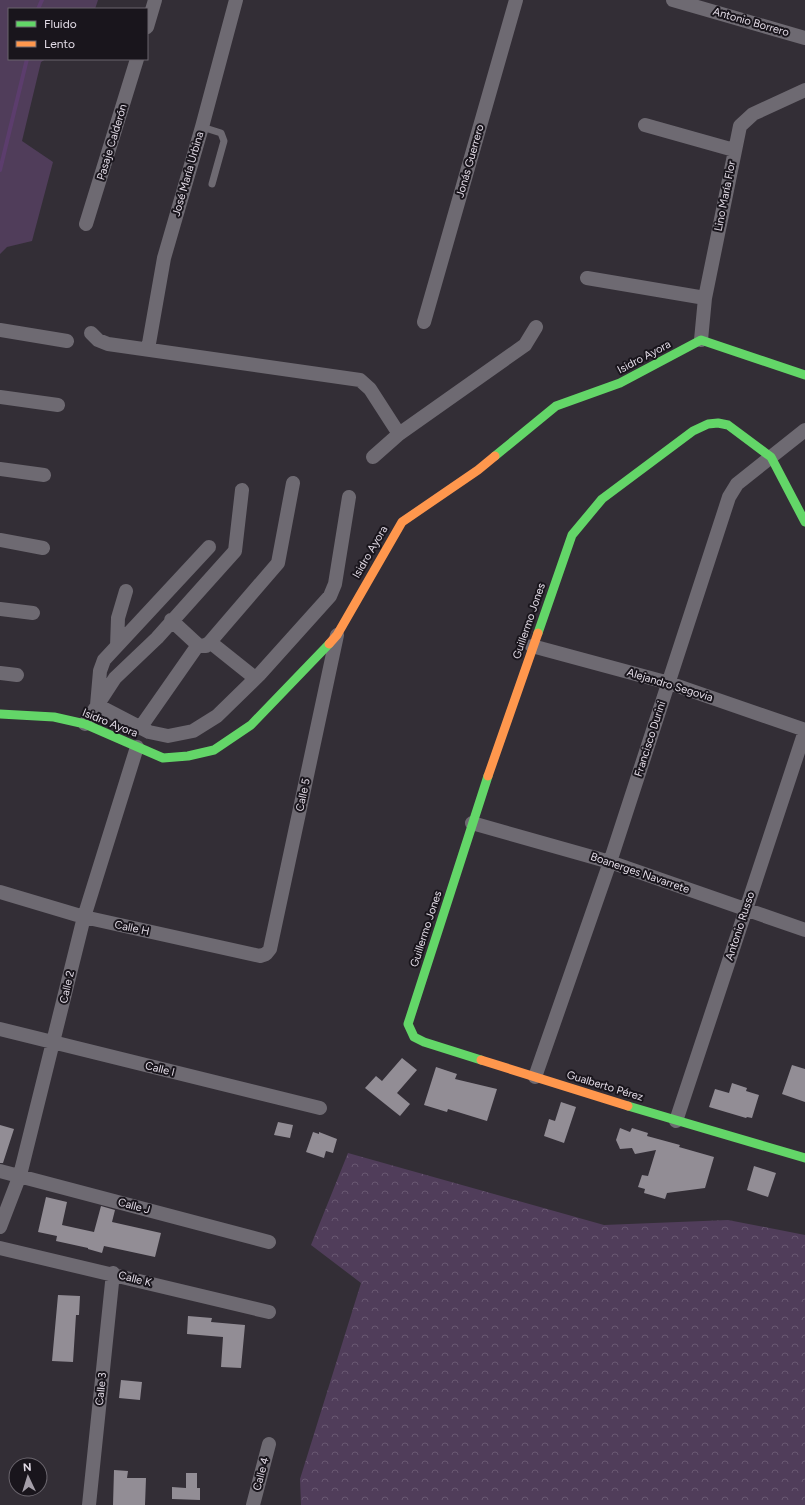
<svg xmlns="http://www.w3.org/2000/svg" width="805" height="1505" viewBox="0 0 805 1505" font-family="Figtree,sans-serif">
  <defs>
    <pattern id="forest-crowns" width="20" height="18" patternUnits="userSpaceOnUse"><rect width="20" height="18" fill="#503d5a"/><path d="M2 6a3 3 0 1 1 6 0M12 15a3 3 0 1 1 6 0" fill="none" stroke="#695872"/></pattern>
  </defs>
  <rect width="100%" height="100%" fill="#332e36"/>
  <!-- grass -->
  <path fill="#503d5a" d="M0,0H98L95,9H9V59H46L41,62L22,141L53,162L32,241L7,247L0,254Z"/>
  <!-- forest -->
  <path fill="url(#forest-crowns)" d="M348,1153L604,1225L728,1220L805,1235V1505H301L300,1479L361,1283L311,1245Z"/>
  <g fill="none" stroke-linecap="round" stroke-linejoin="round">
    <!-- stream -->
    <path stroke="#5c3d6d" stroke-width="4" d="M38,9L42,0
      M0,170L27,59"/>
  </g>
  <!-- building -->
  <path fill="#928d95" d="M402,1058L417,1070L397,1093L410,1104L400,1116L365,1088L376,1076L382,1081Z
    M792,1065L805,1069V1102L782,1094Z
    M436,1067L457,1074L455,1079L497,1089L487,1121L448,1109L447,1112L424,1105Z
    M732,1083L747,1088L746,1091L759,1095L752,1118L747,1117L746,1118L709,1107L715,1089L729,1093Z
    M561,1102L576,1107L564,1143L544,1136L549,1119L555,1121Z
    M278,1122L293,1125L290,1138L274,1135Z
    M0,1125L14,1129L3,1163H0Z
    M620,1128L630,1132L632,1128L648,1133L647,1136L680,1145L679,1147L714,1157L705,1188L667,1193L665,1199L644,1193L645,1189L638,1187L642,1175L648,1176L656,1150L635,1154L632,1148L620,1149L616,1140Z
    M313,1132L319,1134V1132L337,1139L333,1153L326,1151L324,1158L306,1152Z
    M754,1166L776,1173L768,1197L747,1190Z
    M46,1197L67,1202L62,1225L94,1232L101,1206L115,1210L112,1222L161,1233L155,1257L104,1246L102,1253L88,1249V1248L56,1241L57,1236L38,1232Z
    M58,1295L80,1296L79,1315H76L73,1362L52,1361Z
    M188,1316L212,1318L211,1322L245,1325L241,1368L221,1367L223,1337L187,1334Z
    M121,1380L142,1382L140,1400L119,1398Z
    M114,1470L128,1471L127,1478H146L145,1505H113Z
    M186,1473H197V1488H200V1500L172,1499V1487L186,1488Z"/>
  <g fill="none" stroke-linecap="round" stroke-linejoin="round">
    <!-- lane -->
    <path stroke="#6e6a72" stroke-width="7" d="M202,127L221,133L224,141L212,184"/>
    <!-- street -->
    <path stroke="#6e6a72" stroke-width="14" d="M673,0L805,38
      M147,27L155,0
      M645,125L734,150
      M86,224L137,59
      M587,278L705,298
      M424,322L516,0
      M0,330L67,341
      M91,333L98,340L108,344L360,380L370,389L399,434
      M701,340L705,298L740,126L753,114L805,90
      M148,349L164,258L202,127L236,0
      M0,397L58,405
      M373,457L399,434L525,345L536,327
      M0,469L44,475
      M0,540L43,548
      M209,547L104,660L100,671L97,705L149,732L168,736L193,731L217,716L259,675L330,596L335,584L349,497
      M0,609L33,613
      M171,620L198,645L206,646L210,642L278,563L293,483
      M210,642L255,678
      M117,646L118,618L126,591
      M532,646L669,683L805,730
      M0,673L17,675
      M85,724L115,678L157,638L235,551L242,490
      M140,728L198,645
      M472,823L610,862L805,930
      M0,892L84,917L260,956L266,954L270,949L337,635
      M0,1029L320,1108
      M535,1077L610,862L729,497L737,484L805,430
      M676,1121L805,731
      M0,1171L269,1242
      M0,1227L20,1175L84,917L137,747
      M0,1248L269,1312
      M89,1505L113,1273
      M253,1505L269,1444"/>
    <!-- fast -->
    <path stroke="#63d668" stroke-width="9" d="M495,456L556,406L620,383L701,340L805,375
      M538,633L572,535L602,499L693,431L708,424L718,423L728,425L771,457L805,522
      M0,714L54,717L85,724L163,758L188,756L214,750L251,725L329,644
      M481,1060L424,1042L414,1037L408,1024L488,776
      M628,1106L805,1158"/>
    <!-- slow -->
    <path stroke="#ff974d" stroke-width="9" d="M329,644L337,635L402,522L478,470L495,456
      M488,776L538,633
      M481,1060L628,1106"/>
  </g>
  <g text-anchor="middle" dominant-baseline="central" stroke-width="4" stroke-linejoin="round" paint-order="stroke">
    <!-- street labels -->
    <g font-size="11" fill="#e3dce7" stroke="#19151c">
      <text transform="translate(751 22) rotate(16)">Antonio Borrero</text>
      <text transform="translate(112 142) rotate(-73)">Pasaje Calderón</text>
      <text transform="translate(470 161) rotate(-74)">Jonás Guerrero</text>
      <text transform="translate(188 174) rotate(-74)">José María Urbina</text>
      <text transform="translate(725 196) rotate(-79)">Lino María Flor</text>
      <text transform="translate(644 357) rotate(-28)">Isidro Ayora</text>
      <text transform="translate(370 552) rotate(-60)">Isidro Ayora</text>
      <text transform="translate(529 621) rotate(-71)">Guillermo Jones</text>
      <text transform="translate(670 685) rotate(17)">Alejandro Segovia</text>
      <text transform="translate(110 723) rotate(22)">Isidro Ayora</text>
      <text transform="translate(650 739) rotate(-72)">Francisco Durini</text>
      <text transform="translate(303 795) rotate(-78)">Calle 5</text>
      <text transform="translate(640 873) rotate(19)">Boanerges Navarrete</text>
      <text transform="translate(740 926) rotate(-72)">Antonio Russo</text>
      <text transform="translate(132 928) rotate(12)">Calle H</text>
      <text transform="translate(426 929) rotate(-72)">Guillermo Jones</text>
      <text transform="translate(67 987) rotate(-77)">Calle 2</text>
      <text transform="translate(160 1069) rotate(14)">Calle I</text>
      <text transform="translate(605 1086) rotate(17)">Gualberto Pérez</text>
      <text transform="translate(134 1206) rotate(15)">Calle J</text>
      <text transform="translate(135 1279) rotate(14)">Calle K</text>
      <text transform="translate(101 1389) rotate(-84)">Calle 3</text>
      <text transform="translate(261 1474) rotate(-75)">Calle 4</text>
    </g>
  </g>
  <!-- legend -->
  <rect x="8" y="8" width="140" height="52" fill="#19151c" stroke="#6a656d"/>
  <rect x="16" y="21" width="20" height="6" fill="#63d668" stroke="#6a656d"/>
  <text x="44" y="28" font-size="12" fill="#e3dce7">Fluido</text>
  <rect x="16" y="41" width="20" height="6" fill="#ff974d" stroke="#6a656d"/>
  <text x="44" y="48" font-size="12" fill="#e3dce7">Lento</text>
  <!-- north arrow -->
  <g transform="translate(28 1477) rotate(356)"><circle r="19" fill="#19151c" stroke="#6a656d"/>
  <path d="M0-3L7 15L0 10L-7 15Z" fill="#a59fa9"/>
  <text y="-6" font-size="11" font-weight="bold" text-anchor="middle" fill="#e3dce7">N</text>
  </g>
</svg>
